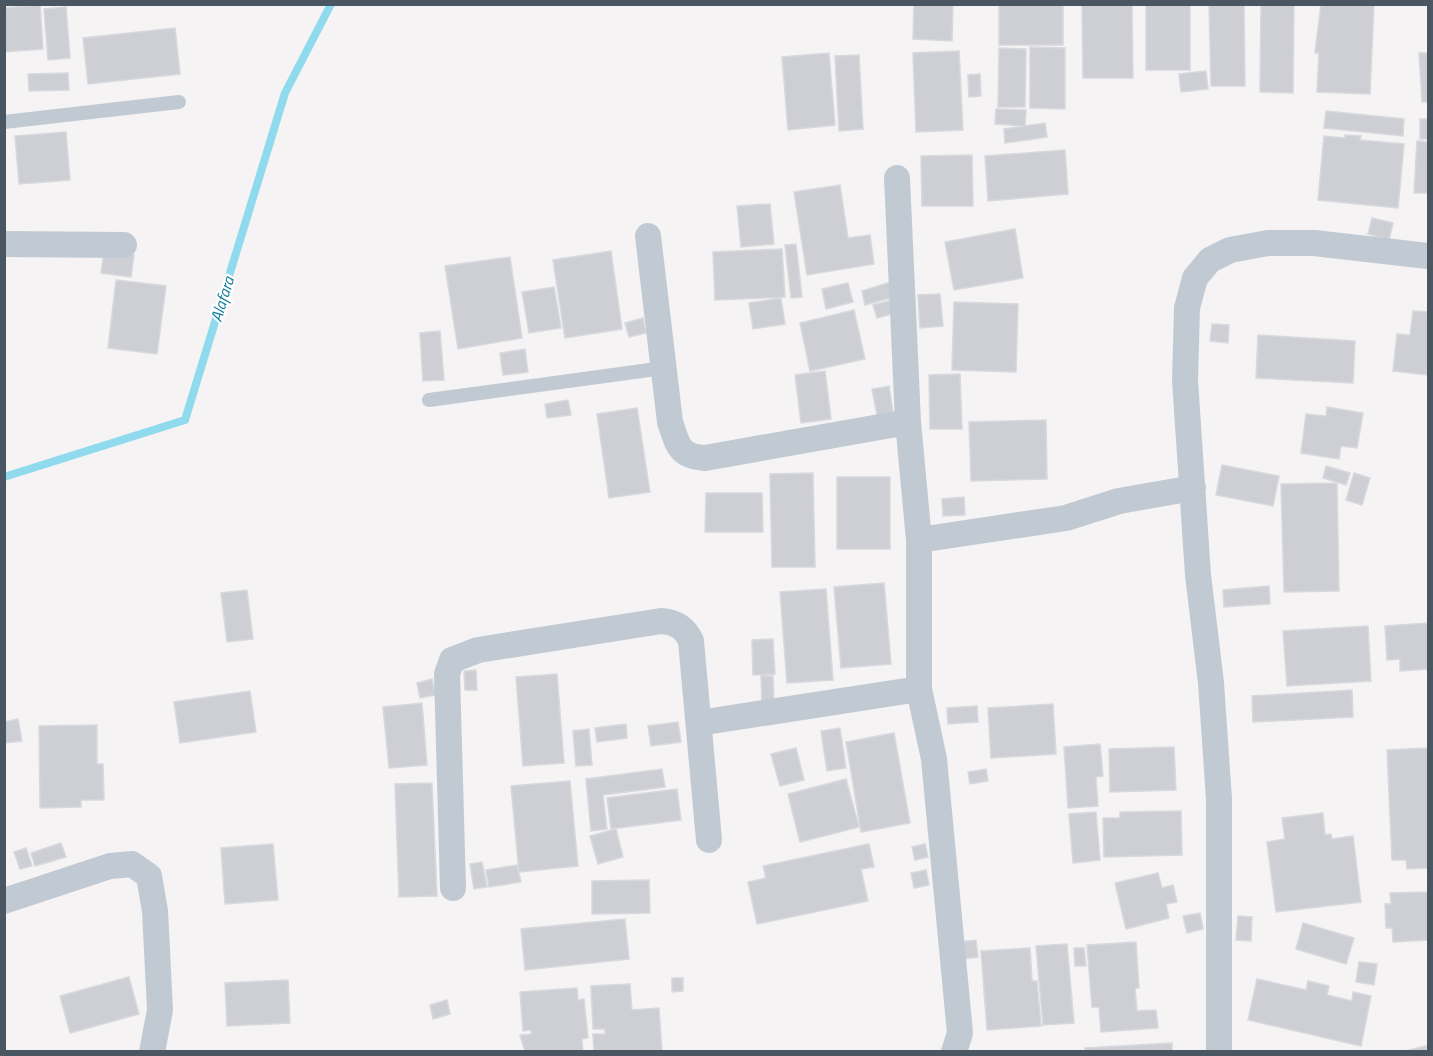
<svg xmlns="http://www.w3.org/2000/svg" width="1433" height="1056" viewBox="0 0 1433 1056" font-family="'Titillium Web',sans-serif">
  <rect width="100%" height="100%" fill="#f5f3f3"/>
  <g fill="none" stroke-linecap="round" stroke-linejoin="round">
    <!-- stream -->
    <path stroke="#90daee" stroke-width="8" d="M4,477L185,420L285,93L331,4"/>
  </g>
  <!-- building -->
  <path fill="#cdcfd5" stroke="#d7d9de" stroke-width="1.5" d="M914,4H953L952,41L913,39Z
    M999,4H1063V45H999Z
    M1082,4H1132L1133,78H1083Z
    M1146,4H1190V70H1146Z
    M1209,4H1244L1245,86H1211Z
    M1261,4H1294L1293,93L1260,92Z
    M1321,4L1374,5L1370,94L1317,92L1319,53H1315Z
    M40,5L43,49L4,52V8Z
    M66,7L70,58L48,60L44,9Z
    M175,28L180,74L88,84L83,38Z
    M1030,47L1065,48V109L1030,108Z
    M999,48L1026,49L1025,107H998Z
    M959,51L963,130L916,132L913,53Z
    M829,53L835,125L788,130L782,57Z
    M1419,53H1428V102H1422Z
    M859,55L863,129L839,131L835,56Z
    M1206,71L1208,89L1181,92L1179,74Z
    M68,73L69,90L29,91L28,74Z
    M980,74L981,96L969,97L968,75Z
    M996,109L1026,110L1025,126L995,124Z
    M1326,111L1404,119L1403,136L1324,128Z
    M1420,119H1428V139H1420Z
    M1045,123L1047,137L1005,143L1004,129Z
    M66,132L70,180L19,184L15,136Z
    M1345,135L1361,136L1360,140L1404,144L1398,208L1318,200L1324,136L1345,138Z
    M1417,141L1428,142V193H1414Z
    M1065,150L1068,194L988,201L985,156Z
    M972,155L973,206H922L921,156Z
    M840,185L848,238L870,235L874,264L807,275L794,192Z
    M770,204L774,244L741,247L737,206Z
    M1372,218L1393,223L1389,240L1368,234Z
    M1015,229L1023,278L954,290L945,242Z
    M796,244L802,297L791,298L785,245Z
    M782,249L785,297L715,300L713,252Z
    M104,251L134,255L131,277L101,273Z
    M611,251L622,329L565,338L553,260Z
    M510,257L522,338L458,349L445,266Z
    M116,280L166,286L157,354L108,348Z
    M891,282L894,297L865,305L862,291Z
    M848,283L853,302L826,309L822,289Z
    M554,287L561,328L529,333L522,292Z
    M940,294L943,326L920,328L918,295Z
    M781,298L785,324L753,329L749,303Z
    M892,300L895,313L877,318L873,305Z
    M954,302L1018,304L1016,372L952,370Z
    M854,310L865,359L810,371L800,323Z
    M1413,311L1428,312V375L1393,371L1397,334L1410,335Z
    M643,318L646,333L629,337L625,323Z
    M1212,324L1229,325L1228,343L1210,341Z
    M440,331L444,380L423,381L420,333Z
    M1258,335L1355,341L1353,383L1256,378Z
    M525,349L528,372L503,375L500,353Z
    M825,371L831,419L801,423L795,375Z
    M960,374L962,429H930L929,375Z
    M889,386L893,412L877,415L872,389Z
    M568,400L571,415L547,418L545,404Z
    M1327,407L1363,413L1357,448L1341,446L1339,459L1301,453L1306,414L1326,416Z
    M637,408L650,492L609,498L597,414Z
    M1046,420L1047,479L971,481L969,422Z
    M1222,465L1279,476L1273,506L1216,495Z
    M1326,466L1350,473L1346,485L1323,478Z
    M813,473L815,567H772L770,474Z
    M1354,473L1370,478L1362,505L1346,500Z
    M837,477H890V549H837Z
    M1337,483L1339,591L1284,592L1281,484Z
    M706,493H762L763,532H705Z
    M964,497L965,515L943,516L942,499Z
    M884,583L891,664L841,668L834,587Z
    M1269,586L1270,604L1224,607L1223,590Z
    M826,589L833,680L787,683L780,592Z
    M247,590L253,639L227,642L221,593Z
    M1428,623V669L1400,671V659L1387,660L1385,626Z
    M1368,626L1371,681L1287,686L1283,631Z
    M773,639L775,674L753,675L752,640Z
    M476,670L477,690H465L464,671Z
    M557,674L564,763L523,766L516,677Z
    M761,676H773L774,702L762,703Z
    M432,679L436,695L420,698L417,683Z
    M1352,690L1353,717L1253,722L1252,696Z
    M250,691L256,732L180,743L174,702Z
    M422,703L427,765L389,768L383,707Z
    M1053,704L1056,754L991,758L988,708Z
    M977,706L978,722L948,724L947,708Z
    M18,719L22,741L4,743V722Z
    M678,722L681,742L651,746L648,726Z
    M626,724L627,738L597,742L595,728Z
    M97,725V764H103L104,800H81V807L40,808L39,726Z
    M840,728L846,768L827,771L821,731Z
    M589,729L592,765L576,766L573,731Z
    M894,733L910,823L861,832L846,742Z
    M1100,744L1103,776L1096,777L1098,806L1068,808L1064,747Z
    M1174,747L1176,790L1110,792L1109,749Z
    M796,748L804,780L780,786L771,754Z
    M1428,748V868L1407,869L1406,860H1392L1387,750Z
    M662,769L665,787L603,795L607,829L591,831L586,779Z
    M986,769L988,781L970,784L968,772Z
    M846,779L859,827L800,842L788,794Z
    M570,781L578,866L519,872L511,786Z
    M432,783L437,896L399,897L395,784Z
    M677,789L681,820L611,829L607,798Z
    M1181,811L1182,855L1104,857L1103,818H1120V812Z
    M1096,812L1100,860L1073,863L1069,814Z
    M1323,813L1325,835L1331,834L1332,839L1353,836L1361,902L1276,912L1267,842L1285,839L1282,818Z
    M616,829L623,857L598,864L590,836Z
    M61,843L66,857L35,866L31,853Z
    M273,844L278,900L225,904L221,848Z
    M869,844L874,867L861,869L868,901L757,924L748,882L766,878L763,866Z
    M925,844L928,857L915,860L912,847Z
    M26,848L32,866L20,869L14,852Z
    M482,862L487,887L474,889L470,864Z
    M517,865L521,882L489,887L486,870Z
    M926,870L929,885L914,888L911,873Z
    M1158,873L1162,888L1173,885L1177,902L1166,904L1169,918L1126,929L1115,883Z
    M649,880L650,913L592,914V881Z
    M1428,892V940L1393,942L1392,928H1386L1385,904H1391L1390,893Z
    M1200,913L1203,929L1187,933L1183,916Z
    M1238,916L1252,917L1251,941L1236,940Z
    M625,919L629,959L525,970L521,929Z
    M1303,923L1354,938L1346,964L1296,949Z
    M976,940L978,957L963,959L961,942Z
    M1136,942L1139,988H1135L1137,1011L1156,1010L1158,1028L1101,1032L1099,1007H1092L1087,945Z
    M1067,944L1074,1023L1043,1025L1036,946Z
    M1030,948L1032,981H1037L1041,1026L987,1030L981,951Z
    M1074,948H1084L1086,966H1075Z
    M1359,962L1377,964L1374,985L1356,982Z
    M129,977L139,1014L70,1033L60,996Z
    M672,978H683V991L672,992Z
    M1257,979L1306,990L1308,981L1329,986L1327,995L1352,1001L1353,992L1371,996L1361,1046L1248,1020Z
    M288,980L290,1023L227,1026L225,983Z
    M630,984L632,1010L659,1008L662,1052H594L593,1034H605V1029H593L591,986Z
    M577,988L578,1000L584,999L588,1038L582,1039L583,1052H525L520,1035L532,1034L531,1030L523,1031L520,992Z
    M447,1000L450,1014L433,1019L430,1005Z
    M1172,1043V1052H1085V1048Z
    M1426,1046L1427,1052H1401Z"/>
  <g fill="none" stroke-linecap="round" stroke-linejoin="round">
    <!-- service -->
    <path stroke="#c1cad2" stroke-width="14" d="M4,122L179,102
      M429,400L664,368"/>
    <!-- minor -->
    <path stroke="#c1cad2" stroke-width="26" d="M897,178L908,422L919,540V689L934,759L960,1033L954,1052
      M648,236L670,422C678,445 678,456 705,458L908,422
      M4,244L124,245
      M919,540L1066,518L1119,501L1193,488
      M699,723L919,689
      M453,888L447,674L452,660L478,650L661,621C676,622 685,628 691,641L709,840
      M4,901L110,866L132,864L149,876L155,911L160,1010L152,1052
      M1219,1052V799L1211,683L1198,575L1185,380L1187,308L1195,278L1210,260L1230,250L1268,243H1314L1428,256"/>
  </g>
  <g text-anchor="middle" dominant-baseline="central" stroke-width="4.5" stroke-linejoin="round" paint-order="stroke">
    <!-- water labels -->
    <g font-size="16" font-style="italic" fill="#0c7c9b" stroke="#fff">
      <text transform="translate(222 299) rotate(-73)">Alafara</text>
    </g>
  </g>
  <!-- border -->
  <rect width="1433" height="1056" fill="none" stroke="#4a5661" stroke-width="12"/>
</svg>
